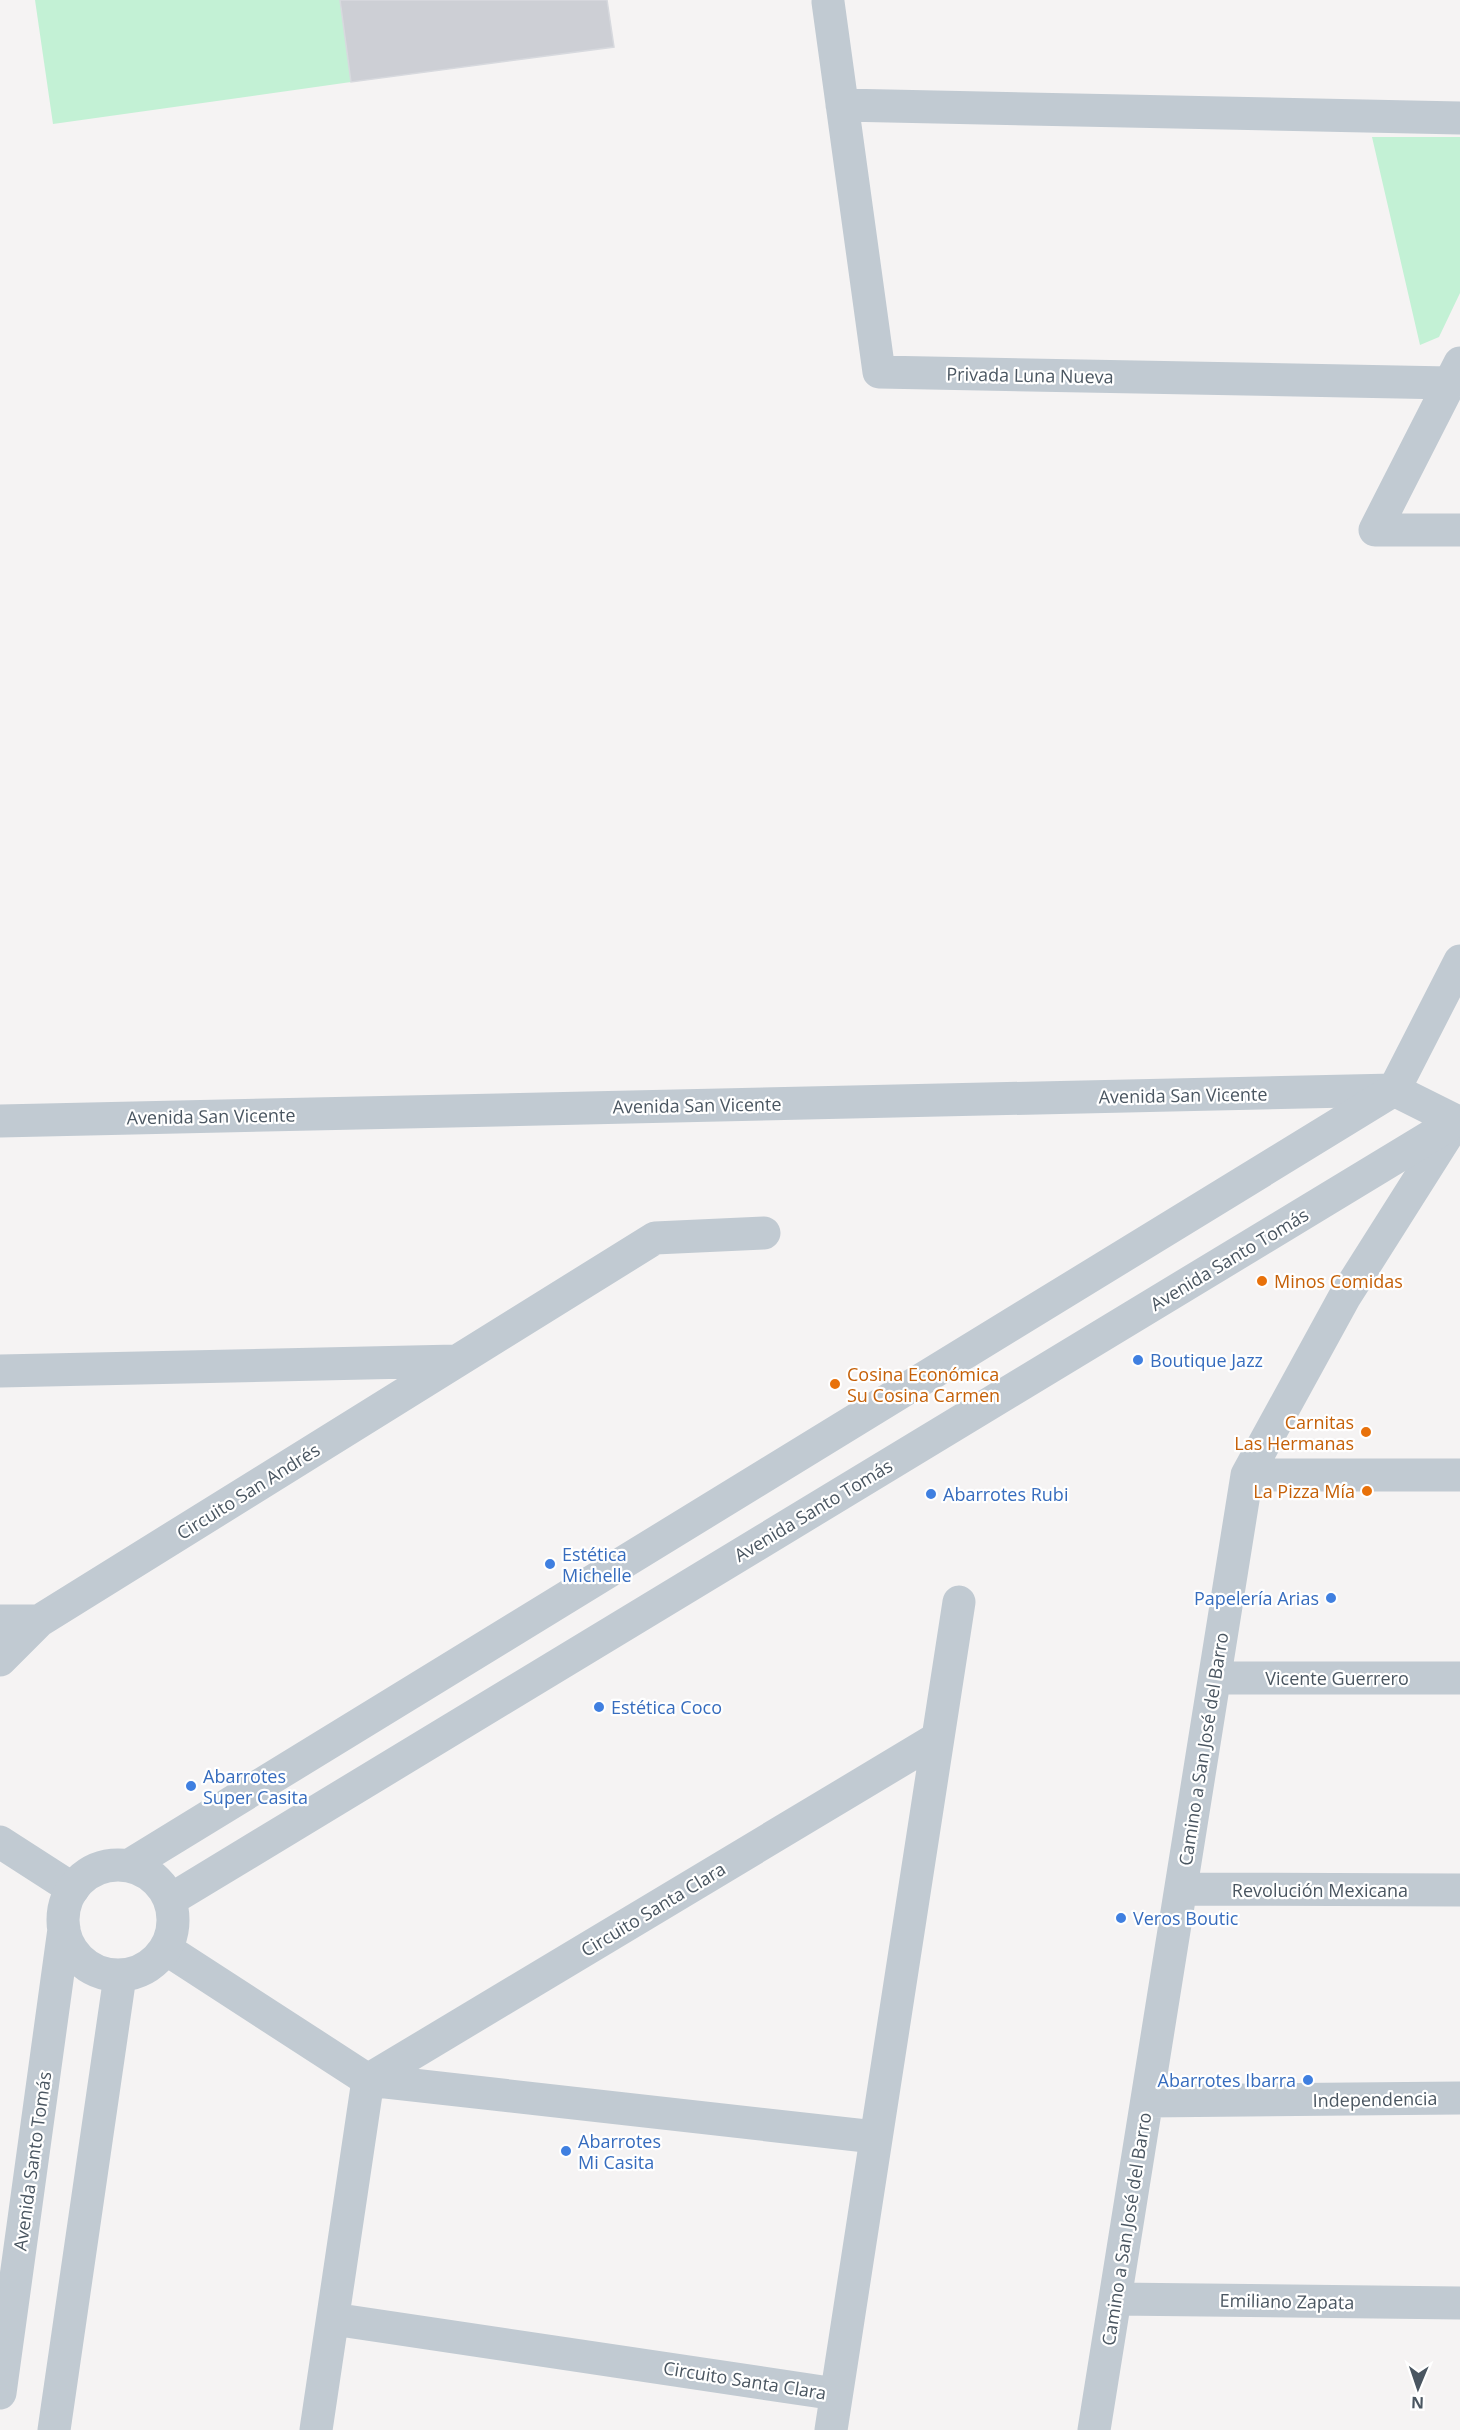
<svg xmlns="http://www.w3.org/2000/svg" width="1460" height="2430" viewBox="0 0 1460 2430" font-family="'Open Sans',sans-serif">
  <rect width="100%" height="100%" fill="#f5f3f3"/>
  <!-- green -->
  <path fill="#c3f1d5" d="M35,0H340L351,82L53,124Z
    M1372,137H1460V293L1439,337L1420,345Z"/>
  <!-- building -->
  <path fill="#cdcfd5" stroke="#d7d9de" stroke-width="1.5" d="M340,0H607L614,47L351,82Z"/>
  <g fill="none" stroke-linecap="round" stroke-linejoin="round">
    <!-- minor -->
    <path stroke="#c1cad2" stroke-width="33" d="M828,2L879,372L1450,383
      M842,105L1460,118
      M1460,363L1375,530H1460
      M0,1121L1394,1090
      M0,1371L456,1361
      M1247,1475H1460
      M0,1621H39
      M0,1660L39,1621L655,1238L764,1233
      M1215,1678H1460
      M0,1842L73,1889
      M1181,1889L1460,1890
      M166,1949L368,2080L875,2137
      M1147,2101L1460,2098
      M1115,2299L1460,2303
      M333,2319L836,2394
      M316,2430L368,2080L938,1738
      M831,2430L959,1602
      M1094,2430L1247,1475L1344,1298L1456,1121"/>
    <!-- tertiary -->
    <path stroke="#c1cad2" stroke-width="33" d="M1394,1090L1460,961
      M1394,1090L1456,1121
      M63 1920a55 55 0 1 1 110 0a55 55 0 1 1-110 0Z
      M128,1866L1394,1090
      M170,1900L1456,1121
      M0,2393L64,1929
      M54,2430L120,1976"/>
  </g>
  <!-- markers -->
  <g fill="#e8710a" stroke="#fff" stroke-width="2">
    <circle cx="1262" cy="1281" r="6"/>
    <circle cx="835" cy="1384" r="6"/>
    <circle cx="1366" cy="1432" r="6"/>
    <circle cx="1367" cy="1491" r="6"/>
  </g>
  <g fill="#3f7fe0" stroke="#fff" stroke-width="2">
    <circle cx="1138" cy="1360" r="6"/>
    <circle cx="931" cy="1494" r="6"/>
    <circle cx="550" cy="1564" r="6"/>
    <circle cx="1331" cy="1598" r="6"/>
    <circle cx="599" cy="1707" r="6"/>
    <circle cx="191" cy="1786" r="6"/>
    <circle cx="1121" cy="1918" r="6"/>
    <circle cx="1308" cy="2080" r="6"/>
    <circle cx="566" cy="2151" r="6"/>
  </g>
  <g text-anchor="middle" dominant-baseline="central" stroke-width="4.5" stroke-linejoin="round" paint-order="stroke">
    <!-- street labels -->
    <g font-size="18" fill="#4a5661" stroke="#fff">
      <text transform="translate(1030 375) rotate(1)">Privada Luna Nueva</text>
      <text transform="translate(1183 1095) rotate(-1)">Avenida San Vicente</text>
      <text transform="translate(697 1105) rotate(-1)">Avenida San Vicente</text>
      <text transform="translate(211 1116) rotate(-1)">Avenida San Vicente</text>
      <text transform="translate(1229 1259) rotate(-31)">Avenida Santo Tomás</text>
      <text transform="translate(248 1491) rotate(-32)">Circuito San Andrés</text>
      <text transform="translate(813 1510) rotate(-31)">Avenida Santo Tomás</text>
      <text x="1337" y="1678">Vicente Guerrero</text>
      <text transform="translate(1203 1749) rotate(-81)">Camino a San José del Barro</text>
      <text x="1320" y="1890">Revolución Mexicana</text>
      <text transform="translate(653 1909) rotate(-31)">Circuito Santa Clara</text>
      <text transform="translate(1375 2099) rotate(-1)">Independencia</text>
      <text transform="translate(32 2161) rotate(-82)">Avenida Santo Tomás</text>
      <text transform="translate(1126 2229) rotate(-81)">Camino a San José del Barro</text>
      <text transform="translate(1287 2301) rotate(1)">Emiliano Zapata</text>
      <text transform="translate(745 2380) rotate(9)">Circuito Santa Clara</text>
    </g>
    <!-- food labels -->
    <g font-size="18" fill="#c56008" stroke="#fff" text-anchor="start">
      <text x="1274" y="1281">Minos Comidas</text>
      <text x="847" y="1374">Cosina Económica<tspan x="847" dy="21">Su Cosina Carmen</tspan></text>
      <text x="1354" y="1422" text-anchor="end">Carnitas<tspan x="1354" dy="21">Las Hermanas</tspan></text>
      <text x="1355" y="1491" text-anchor="end">La Pizza Mía</text>
    </g>
    <!-- shop labels -->
    <g font-size="18" fill="#366cbe" stroke="#fff" text-anchor="start">
      <text x="1150" y="1360">Boutique Jazz</text>
      <text x="943" y="1494">Abarrotes Rubi</text>
      <text x="562" y="1554">Estética<tspan x="562" dy="21">Michelle</tspan></text>
      <text x="1319" y="1598" text-anchor="end">Papelería Arias</text>
      <text x="611" y="1707">Estética Coco</text>
      <text x="203" y="1776">Abarrotes<tspan x="203" dy="21">Super Casita</tspan></text>
      <text x="1133" y="1918">Veros Boutic</text>
      <text x="1296" y="2080" text-anchor="end">Abarrotes Ibarra</text>
      <text x="578" y="2141">Abarrotes<tspan x="578" dy="21">Mi Casita</tspan></text>
    </g>
  </g>
  <!-- north arrow -->
  <g transform="translate(1418 2388) rotate(182)" stroke="#ffffff" stroke-width="4.5" paint-order="stroke">
  <path d="M0-4.5L10 22L0 15L-10 22Z" fill="#4a5661"/>
  <text y="-9" font-size="16" font-weight="bold" text-anchor="middle" fill="#4a5661">N</text>
  </g>
</svg>
